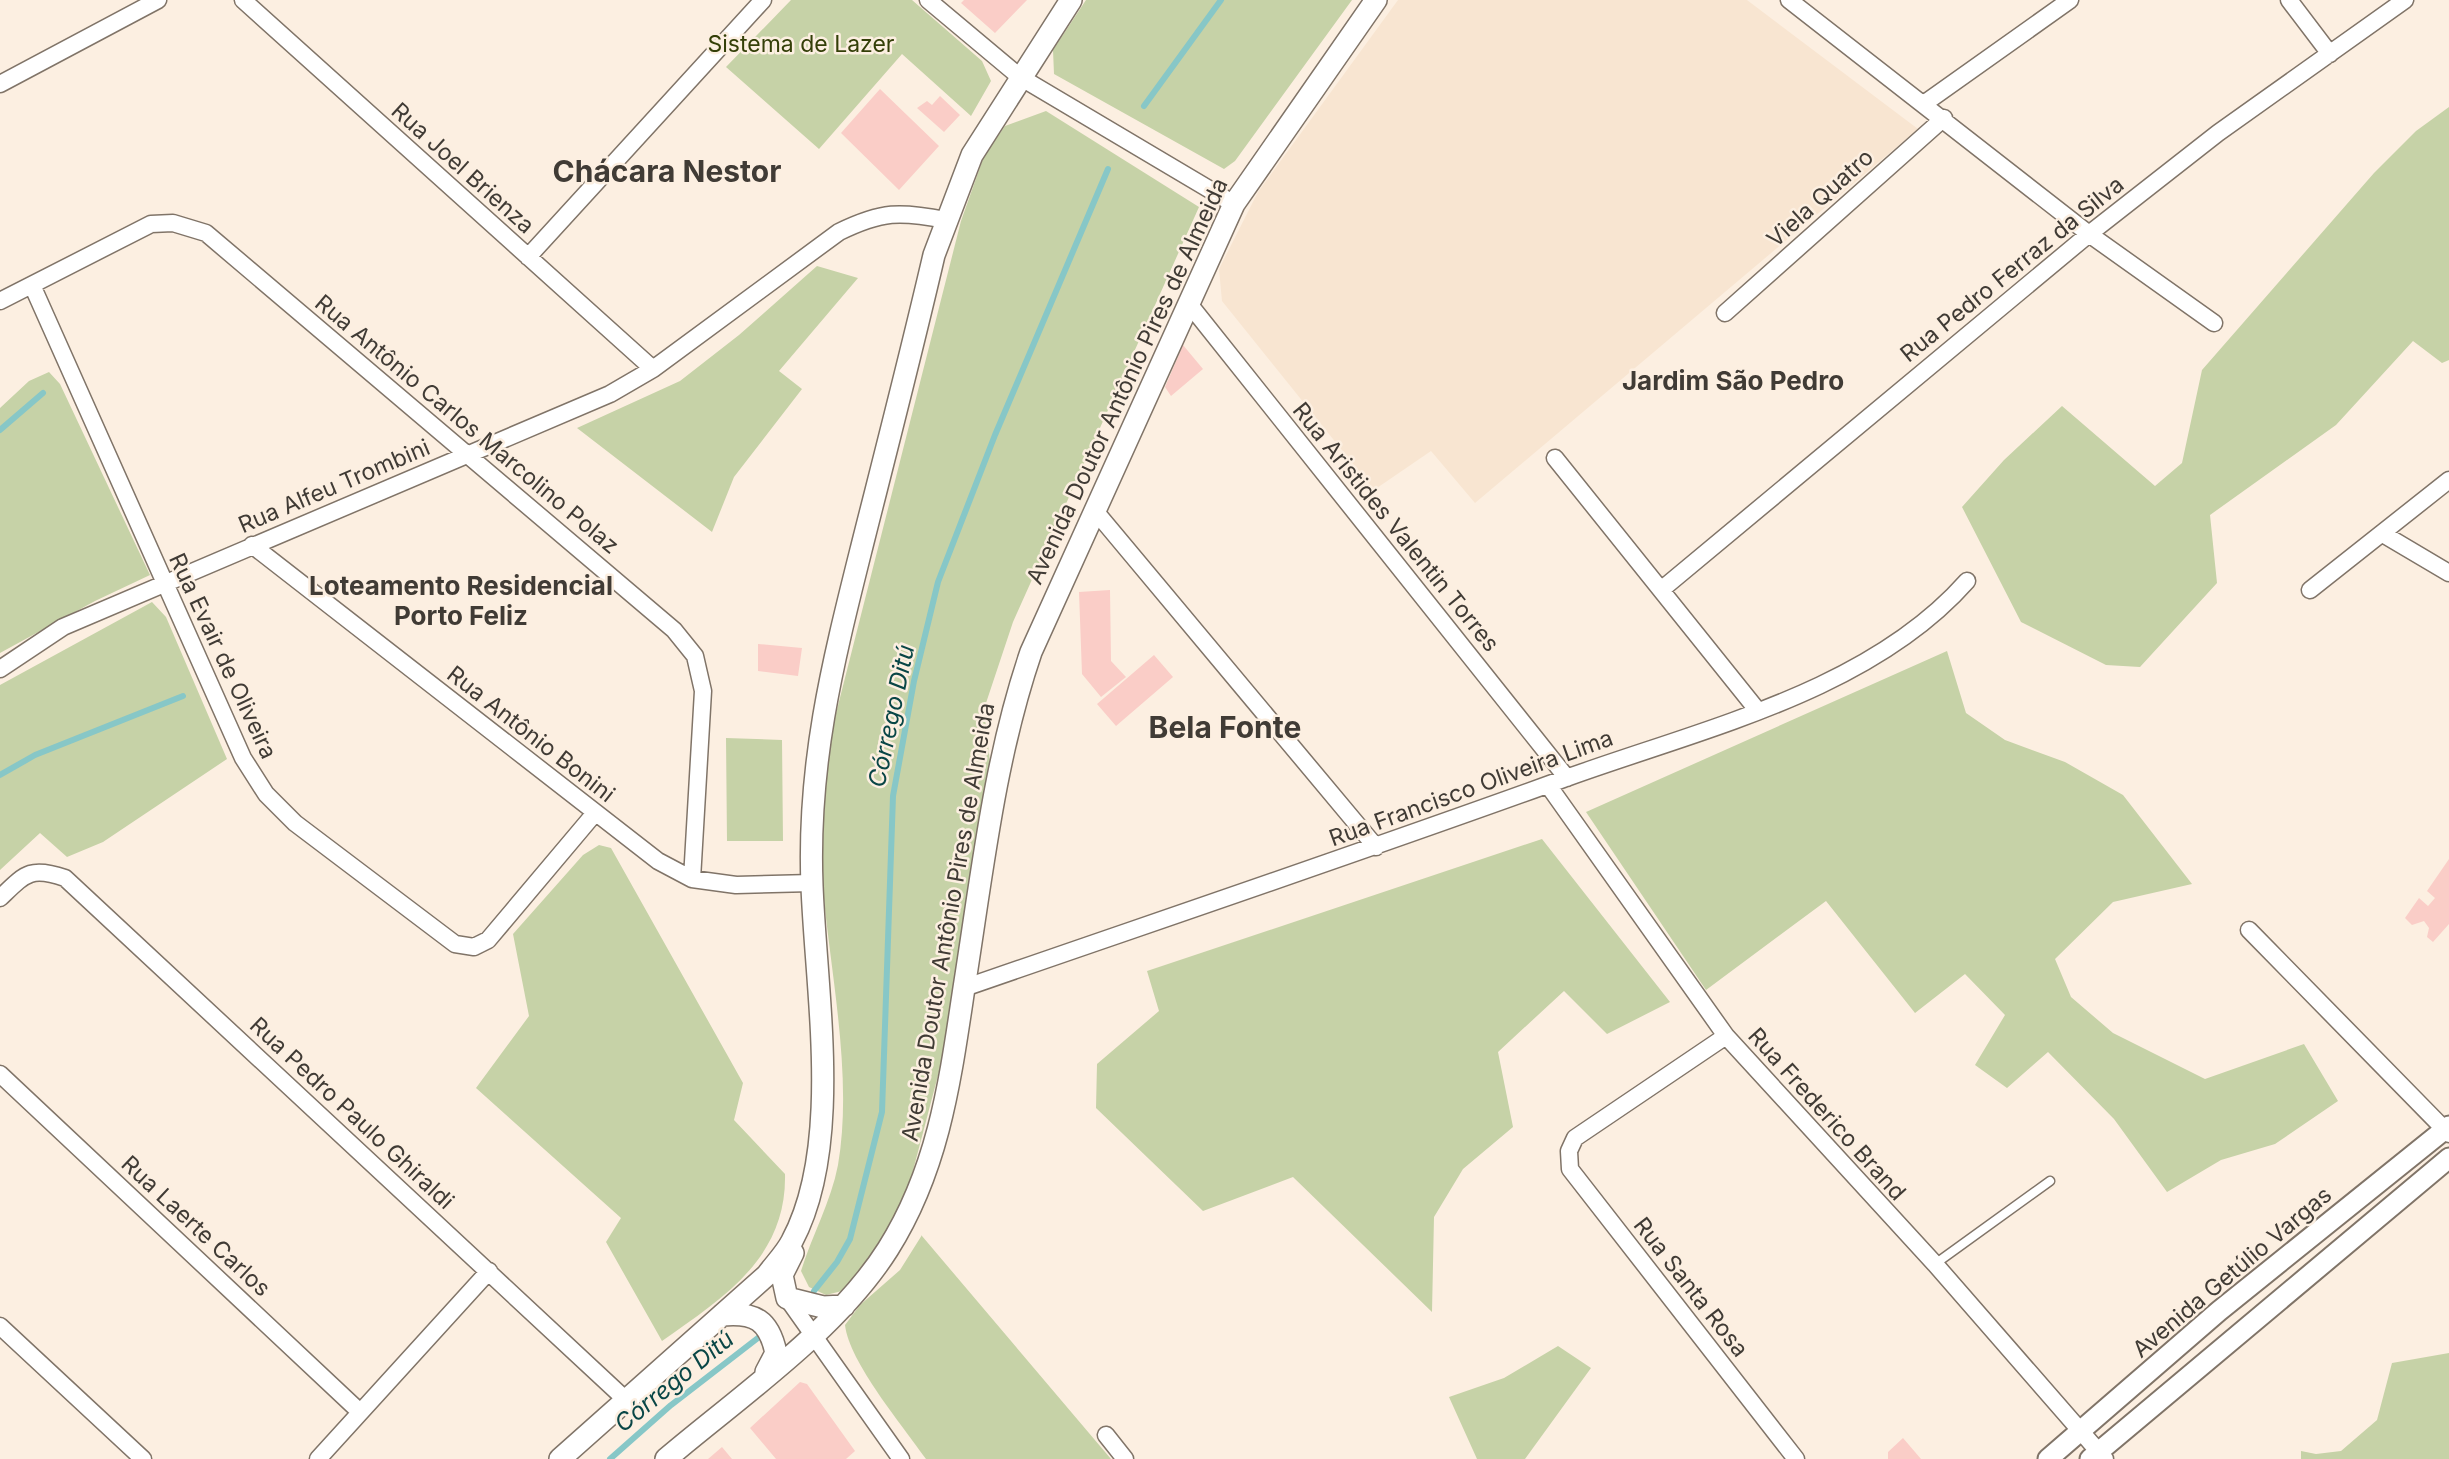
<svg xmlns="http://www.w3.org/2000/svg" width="2449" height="1459" viewBox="0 0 2449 1459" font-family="Inter,sans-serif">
  <rect width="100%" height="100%" fill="#fcefe1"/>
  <!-- built -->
  <path fill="#f8e5d1" d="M1398,0H1747L1918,129L1475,503L1431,451L1374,490L1222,301L1219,269L1258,192Z"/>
  <!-- green -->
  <path fill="#c6d2a7" d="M791,0H912L982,61L991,81L971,116L902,54L819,149L726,67Z
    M1086,0H1352L1235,161L1224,169L1054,74L1053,50Z
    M2449,107V360L2442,363L2413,341L2336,425L2210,515L2217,583L2140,667L2106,665L2021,622L1962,507L2004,460L2062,406L2155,486L2182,463L2202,370L2374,173L2416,131Z
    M1046,111L1199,207L1013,622L984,709L991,771L941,1064L905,1201L880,1244L842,1291L826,1295L809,1287L801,1271C812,1235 831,1202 838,1165C853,1078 831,977 823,889C819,841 824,789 829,741L961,221L984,156L1005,126Z
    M817,266L858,278L779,371L802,389L734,477L712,532L577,428L680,381L739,335Z
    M49,372L60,384L150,575L95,601L0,653V408L29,381Z
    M152,602L166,617L227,759L103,842L67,857L40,833L0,870V685Z
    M1947,651L1966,713L2005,740L2065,762L2123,795L2192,884L2113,902L2055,959L2071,997L2113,1033L2205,1079L2304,1044L2338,1101L2275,1144L2221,1160L2167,1192L2114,1119L2048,1052L2007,1088L1975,1065L2005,1015L1965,974L1915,1013L1826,901L1706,990L1586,812Z
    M726,738L782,740L783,841H727Z
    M1542,839L1670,1002L1607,1034L1564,991L1498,1052L1513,1127L1463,1169L1434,1217L1432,1312L1293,1177L1203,1211L1096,1108L1097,1064L1159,1011L1147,971Z
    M599,845L611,848L743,1083L734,1120L785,1174C787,1258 723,1298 662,1341L606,1242L621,1218L476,1088L529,1016L513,934L583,855Z
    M922,1235V1236L1111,1459H926C903,1426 849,1362 845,1325L860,1305L900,1270Z
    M1558,1346L1591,1368L1525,1459H1477L1449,1397L1504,1378Z
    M2449,1353V1459H2301V1451L2316,1454L2341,1451L2377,1420L2392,1363Z"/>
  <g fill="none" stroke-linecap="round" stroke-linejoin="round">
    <!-- stream -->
    <path stroke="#87c7c7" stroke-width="6" d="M1144,106L1221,0
      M0,430L43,393
      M0,775L35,755L183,696
      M814,1291L837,1262L850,1239L882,1112L893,796L914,681L938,582L995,435L1108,169
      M610,1459L671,1405L763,1334"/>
  </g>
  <!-- building -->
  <path fill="#facdc7" d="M964,0H1027L995,33L961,3Z
    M880,89L939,146L899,190L841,133Z
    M940,96L960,115L944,132L917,108L927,101L932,105Z
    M1183,345L1203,369L1171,396L1165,387Z
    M1110,590L1111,661L1126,677L1101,697L1082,674L1079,592Z
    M758,644L802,648L798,676L758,671Z
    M1154,655L1173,677L1116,726L1097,704Z
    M2449,859V924L2433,942L2427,937L2429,928L2424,921L2412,925L2405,918L2419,898L2428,906L2435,898L2427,891Z
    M800,1382L807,1384L855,1451L846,1459H776L750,1428Z
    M1903,1438L1921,1459H1888V1452Z
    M722,1447L732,1459H708Z"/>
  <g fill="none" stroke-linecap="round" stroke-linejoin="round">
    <defs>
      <path id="service" d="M1935,1264L2050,1181"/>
      <path id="minor" d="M243,0L653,369
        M928,0L1020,77L1234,204
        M1789,0L2089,234L2214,323
        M2289,0L2330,54
        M0,84L158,0
        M1925,103L2070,0
        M528,257L763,0
        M32,285L243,758L266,794L295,823L455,944L474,947L488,940L595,813
        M0,301L151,224L173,223L206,233L674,630L695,656L703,691L692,879
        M1190,305L1567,778
        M1725,313L1944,118
        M1555,458L1758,711
        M1096,512L1376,847
        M2383,534L2449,573
        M252,545L658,861L692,879L736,885L812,883
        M1661,590L2089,234L2218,133L2405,0
        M2310,590L2449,480
        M0,669L63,627L610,394L653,369L839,232C882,211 900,211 946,220
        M1548,785L1726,1036L1935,1264L2105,1459
        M0,898C25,874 30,866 65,878L626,1400
        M2249,930L2449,1134
        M964,988C1166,918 1368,850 1569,777C1702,729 1870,691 1967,581
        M1726,1036L1575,1138L1569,1151L1570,1169L1796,1459
        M0,1074L360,1412
        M787,1298L901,1459
        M0,1326L143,1459
        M1106,1435L1125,1459
        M318,1459L489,1271"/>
      <path id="tertiary" d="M2048,1459L2219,1311L2449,1126
        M2090,1459L2449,1158"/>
      <path id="secondary" d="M793,1253L782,1275L787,1298L823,1307L844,1306
        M722,1315C755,1312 769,1320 776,1353L766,1372
        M560,1459L767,1275C775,1264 786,1253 792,1241C843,1146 816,993 812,886C807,760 834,658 864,538C888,443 912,350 934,255L972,155L1071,0
        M666,1459C739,1397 837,1330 888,1249C939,1168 950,1081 964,988C982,875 994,760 1031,652L1234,204L1376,0"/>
    </defs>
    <!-- service casing -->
    <use href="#service" stroke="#807468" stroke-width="11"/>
    <!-- minor casing -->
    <use href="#minor" stroke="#807468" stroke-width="19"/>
    <!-- tertiary casing -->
    <use href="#tertiary" stroke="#807468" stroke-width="23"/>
    <!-- secondary casing -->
    <use href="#secondary" stroke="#807468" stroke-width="24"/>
    <!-- service -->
    <use href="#service" stroke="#fff" stroke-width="8"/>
    <!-- minor -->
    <use href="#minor" stroke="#fff" stroke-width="16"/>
    <!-- tertiary -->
    <use href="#tertiary" stroke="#fff" stroke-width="19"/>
    <!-- secondary -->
    <use href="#secondary" stroke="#fff" stroke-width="21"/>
  </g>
  <g text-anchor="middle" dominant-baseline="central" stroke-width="5" stroke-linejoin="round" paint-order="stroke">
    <!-- park labels -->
    <g font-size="23" fill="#343f08" stroke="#fcefe1">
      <text x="801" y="44">Sistema de Lazer</text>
    </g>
    <!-- street labels -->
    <g font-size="23" fill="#403b35" stroke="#fcefe1">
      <text transform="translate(463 168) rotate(42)">Rua Joel Brienza</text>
      <text transform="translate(1820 198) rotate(-42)">Viela Quatro</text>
      <text transform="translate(2012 269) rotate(-39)">Rua Pedro Ferraz da Silva</text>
      <text transform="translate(1127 381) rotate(-65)">Avenida Doutor Antônio Pires de Almeida</text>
      <text transform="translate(467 424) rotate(40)">Rua Antônio Carlos Marcolino Polaz</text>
      <text transform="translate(334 486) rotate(-23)">Rua Alfeu Trombini</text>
      <text transform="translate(1396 527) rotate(51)">Rua Aristides Valentin Torres</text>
      <text transform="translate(223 656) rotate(65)">Rua Evair de Oliveira</text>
      <text transform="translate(531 734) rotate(38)">Rua Antônio Bonini</text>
      <text transform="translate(1471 788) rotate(-20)">Rua Francisco Oliveira Lima</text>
      <text transform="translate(948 922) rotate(-80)">Avenida Doutor Antônio Pires de Almeida</text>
      <text transform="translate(352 1113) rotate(43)">Rua Pedro Paulo Ghiraldi</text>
      <text transform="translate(1827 1114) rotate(48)">Rua Frederico Brand</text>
      <text transform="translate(196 1226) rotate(43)">Rua Laerte Carlos</text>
      <text transform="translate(2232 1272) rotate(-40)">Avenida Getúlio Vargas</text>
      <text transform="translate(1691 1287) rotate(52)">Rua Santa Rosa</text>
    </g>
    <!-- water labels -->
    <g font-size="24" font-style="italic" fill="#094646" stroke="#fcefe1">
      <text transform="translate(891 716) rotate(-78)">Córrego Ditú</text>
      <text transform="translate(674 1381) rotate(-39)">Córrego Ditú</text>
    </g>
    <!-- quarter labels -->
    <g font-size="26" font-weight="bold" fill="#403b35" stroke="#fcefe1">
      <text x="1733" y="380">Jardim São Pedro</text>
      <text x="461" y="585">Loteamento Residencial<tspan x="461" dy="30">Porto Feliz</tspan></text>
    </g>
    <!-- district labels -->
    <g font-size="30" font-weight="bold" fill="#403b35" stroke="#fcefe1">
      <text x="667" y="171">Chácara Nestor</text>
      <text x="1225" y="727">Bela Fonte</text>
    </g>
  </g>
</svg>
